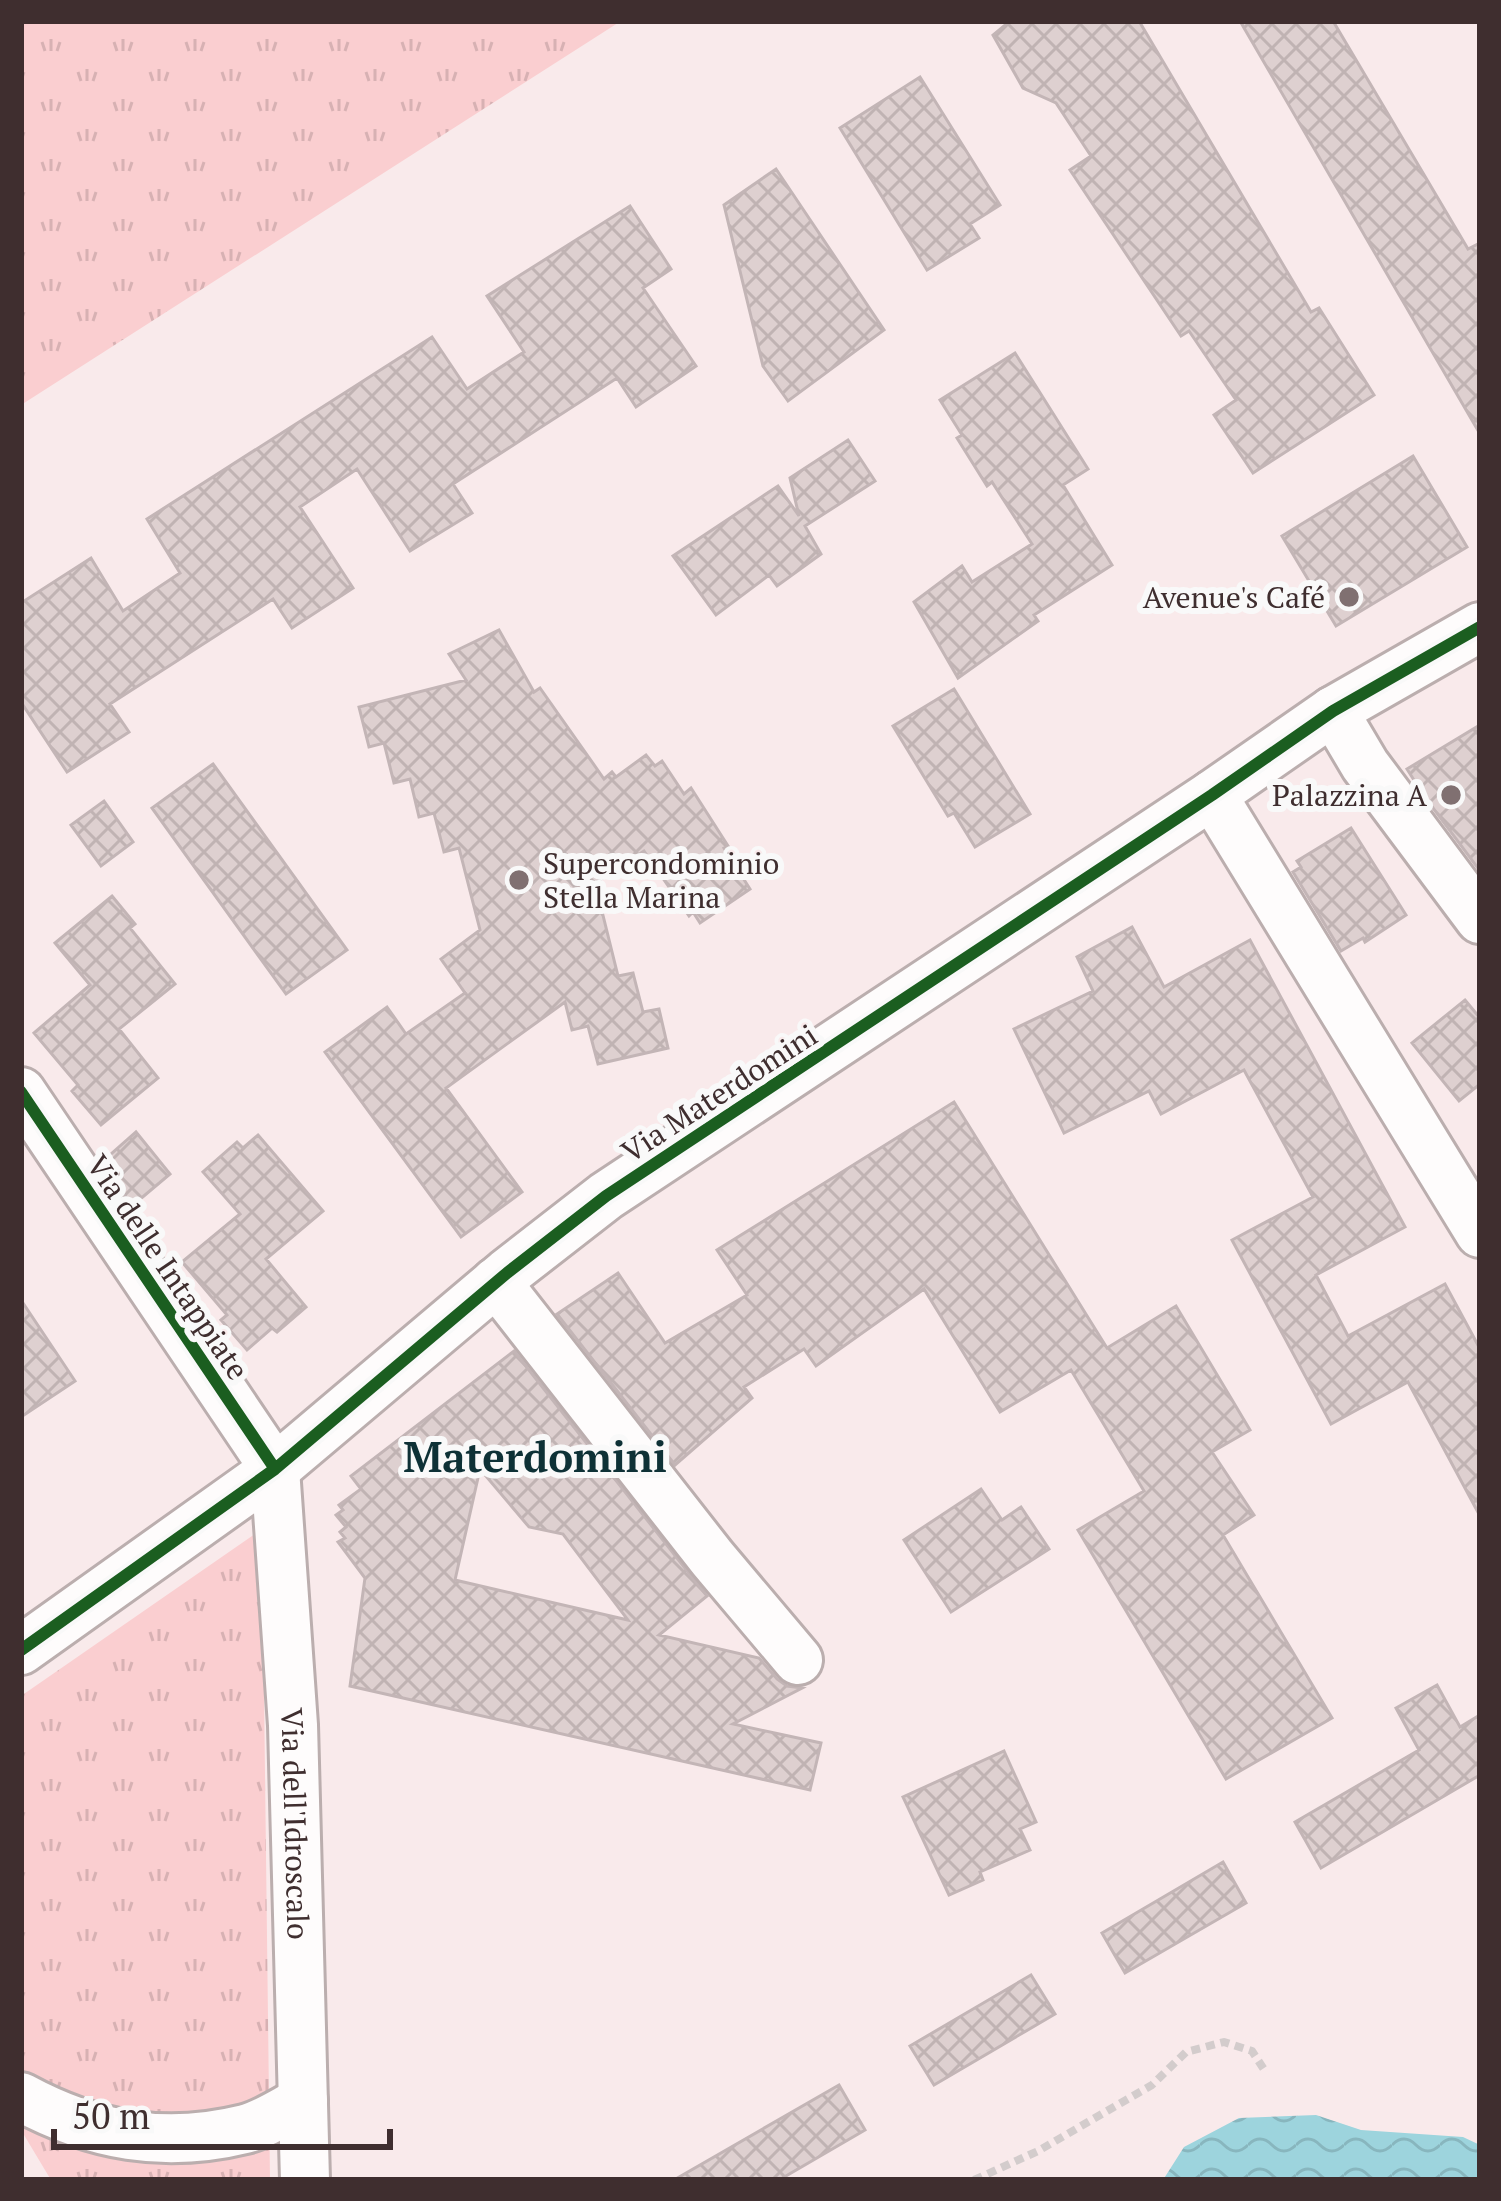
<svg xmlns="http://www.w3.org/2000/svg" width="1501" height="2201" viewBox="0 0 1501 2201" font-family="'PT Serif',serif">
  <defs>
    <pattern id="grass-tufts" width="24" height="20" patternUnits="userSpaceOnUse" patternTransform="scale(3)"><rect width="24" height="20" fill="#faced0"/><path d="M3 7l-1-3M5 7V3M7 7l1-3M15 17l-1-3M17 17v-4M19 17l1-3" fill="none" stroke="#d7b1b3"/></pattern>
    <pattern id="water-waves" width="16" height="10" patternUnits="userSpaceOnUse" patternTransform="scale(3)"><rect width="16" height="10" fill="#9dd4dd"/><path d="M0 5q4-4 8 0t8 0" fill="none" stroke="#88b6be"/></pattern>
    <pattern id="building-cross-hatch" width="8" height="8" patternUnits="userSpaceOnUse" patternTransform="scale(3)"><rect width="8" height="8" fill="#ded0d0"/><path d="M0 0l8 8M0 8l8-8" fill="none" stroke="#c0b3b3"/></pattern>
  </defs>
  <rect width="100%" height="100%" fill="#f9eaeb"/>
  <!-- grass -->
  <path fill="url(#grass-tufts)" d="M21,21H621L21,405Z
    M262,1529L270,2180H51L21,2130V1696Z"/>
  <!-- water -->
  <path fill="url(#water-waves)" d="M1316,2115L1361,2130L1463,2137L1480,2145V2180H1163L1184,2147L1239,2118Z"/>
  <!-- building -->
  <path fill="url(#building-cross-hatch)" stroke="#c3b5b6" stroke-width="3" fill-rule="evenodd" d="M1010,21H1139L1311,312L1319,308L1374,395L1253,473L1214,415L1236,400L1189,331L1181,336L1070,170L1091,156L1056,103L1023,88L993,35Z
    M1240,21H1333L1468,249L1480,243V434Z
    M920,77L1000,205L970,224L979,238L927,270L840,128Z
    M776,169L884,330L788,401L763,366L724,205Z
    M630,206L671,269L643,288L696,366L636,407L617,378L453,484L472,513L410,551L357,469L300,507L353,588L292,628L273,599L110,704L129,732L67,772L21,702V603L91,558L123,611L180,573L147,519L432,337L467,389L524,352L487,296Z
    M1015,353L1088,469L1063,485L1112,565L1034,615L1038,621L958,678L914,602L962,566L972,582L1032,544L992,482L987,486L957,438L962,435L940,400Z
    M848,440L875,481L805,526L821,554L777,586L769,575L716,615L673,556L778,486L799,516L790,478Z
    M1413,456L1467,547L1336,626L1282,536Z
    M499,630L534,692L540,688L604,779L612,772L616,777L646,755L655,766L662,761L684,794L691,788L728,846L724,848L750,889L700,923L693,912L689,916L644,851L595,883L618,976L633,973L643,1012L659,1009L668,1048L598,1064L588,1026L572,1030L565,1002L446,1088L522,1192L461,1237L325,1052L387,1007L406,1034L465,993L441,959L480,930L459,848L444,852L434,813L419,817L410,779L394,783L384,743L369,747L359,707L466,680L449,654Z
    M954,689L1030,814L975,847L954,813L948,816L893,726Z
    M1480,725V871L1424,796L1407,769Z
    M213,764L347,950L286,994L152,808Z
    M104,801L133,842L101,866L71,825Z
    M1351,828L1406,915L1365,942L1363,938L1341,951L1293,872L1301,867L1297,861Z
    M112,896L135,924L130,928L175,984L119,1029L158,1078L101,1125L72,1091L78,1085L34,1033L90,985L55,943Z
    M1132,927L1164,987L1250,940L1405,1227L1316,1275L1348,1336L1445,1284L1480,1349V1516L1408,1382L1331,1424L1232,1240L1313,1197L1244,1070L1161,1114L1149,1091L1064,1133L1014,1029L1093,991L1077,957Z
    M1465,1000L1480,1018V1084L1459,1101L1412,1043Z
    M954,1102L1107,1348L1176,1306L1250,1430L1212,1452L1254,1515L1223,1535L1332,1718L1226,1779L1078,1530L1144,1491L1071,1370L1000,1412L924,1289L816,1366L804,1349L744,1387L752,1398L675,1465L557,1314L618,1273L665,1343L747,1295L717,1250Z
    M136,1132L170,1174L132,1206L102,1162Z
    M258,1135L323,1211L266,1259L306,1307L277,1332L272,1328L247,1350L221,1320L227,1315L182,1262L240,1214L203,1172L237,1142L243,1148Z
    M21,1300L75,1381L21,1417Z
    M514,1351L707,1596L659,1635L759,1658L777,1679L787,1686L802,1688L733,1724L821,1743L810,1790L350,1686L365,1578L338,1542L345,1538L340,1532L346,1527L336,1515L343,1510L339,1505L361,1489L351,1476ZM480,1469L529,1527L563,1534L628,1620L455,1580Z
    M981,1489L1002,1520L1021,1507L1049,1549L951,1612L904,1540Z
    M1437,1685L1460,1727L1480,1715V1775L1321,1868L1295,1822L1419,1750L1396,1708Z
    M1004,1751L1036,1822L1020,1829L1030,1850L980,1872L983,1880L949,1895L903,1797Z
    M1223,1862L1246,1903L1125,1973L1102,1933Z
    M1031,1975L1055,2014L934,2085L910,2046Z
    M839,2085L865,2130L779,2180H674Z"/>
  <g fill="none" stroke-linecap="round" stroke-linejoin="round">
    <defs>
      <g id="minor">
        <path d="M1333,711L1365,765L1480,919"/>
        <path d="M1212,795L1480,1233"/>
        <path id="s1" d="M21,1092L275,1469L293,1725L305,2180"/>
        <path d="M496,1282L712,1558L798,1660"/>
        <path d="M21,1650L275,1469L507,1273L606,1196L1212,795L1333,711L1480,627"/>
        <path d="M21,2097C93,2136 164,2149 245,2129C265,2124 285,2110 303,2101"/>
      </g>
    </defs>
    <!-- minor casing -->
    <use href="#minor" stroke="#bbaeae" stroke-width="54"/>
    <!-- path -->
    <path stroke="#d3cccc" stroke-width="8" stroke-dasharray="9 6" stroke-linecap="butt" d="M974,2180L1038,2151L1152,2085L1186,2052L1224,2042L1252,2051L1265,2071"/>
    <!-- minor -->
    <use href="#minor" stroke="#fefcfc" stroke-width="48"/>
    <defs>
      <path id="cycleway" d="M21,1092L275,1469
        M21,1650L275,1469L507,1273L606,1196L1212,795L1333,711L1480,627"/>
    </defs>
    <!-- cycleway casing -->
    <use href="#cycleway" stroke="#f9f9f9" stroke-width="20"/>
    <!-- cycleway -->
    <use href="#cycleway" stroke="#1b5e20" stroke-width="12"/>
  </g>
  <!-- markers -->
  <g fill="#807071" stroke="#f9f9f9" stroke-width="4.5">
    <circle cx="1349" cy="597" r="12"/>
    <circle cx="1451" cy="795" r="12"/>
    <circle cx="519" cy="880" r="12"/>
  </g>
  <g text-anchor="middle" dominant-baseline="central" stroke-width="12" stroke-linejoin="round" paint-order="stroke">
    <!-- poi labels -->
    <g font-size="30" fill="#3f2e2f" stroke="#f9f9f9" text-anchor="end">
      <text x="1325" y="597">Avenue's Café</text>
      <text x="1427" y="795">Palazzina A</text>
      <text x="543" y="863" text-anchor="start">Supercondominio<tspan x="543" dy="34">Stella Marina</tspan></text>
    </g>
    <!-- street labels -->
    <g font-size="30" fill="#3f2e2f" stroke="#f9f9f9">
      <text transform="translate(719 1093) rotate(-33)">Via Materdomini</text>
      <text transform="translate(168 1267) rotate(56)">Via delle Intappiate</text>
      <text stroke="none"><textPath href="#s1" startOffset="810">Via dell'Idroscalo</textPath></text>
    </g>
    <!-- district labels -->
    <g font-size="42" font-weight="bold" fill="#0e3136" stroke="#f9f9f9">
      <text x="535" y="1456">Materdomini</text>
    </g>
  </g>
  <!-- border -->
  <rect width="1501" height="2201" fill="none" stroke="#3f2e2f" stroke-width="48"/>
  <!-- scale -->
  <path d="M54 2129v18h336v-18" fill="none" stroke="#3f2e2f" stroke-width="6"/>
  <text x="72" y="2129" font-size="36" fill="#3f2e2f" stroke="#f9f9f9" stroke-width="9" paint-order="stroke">50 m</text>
</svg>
